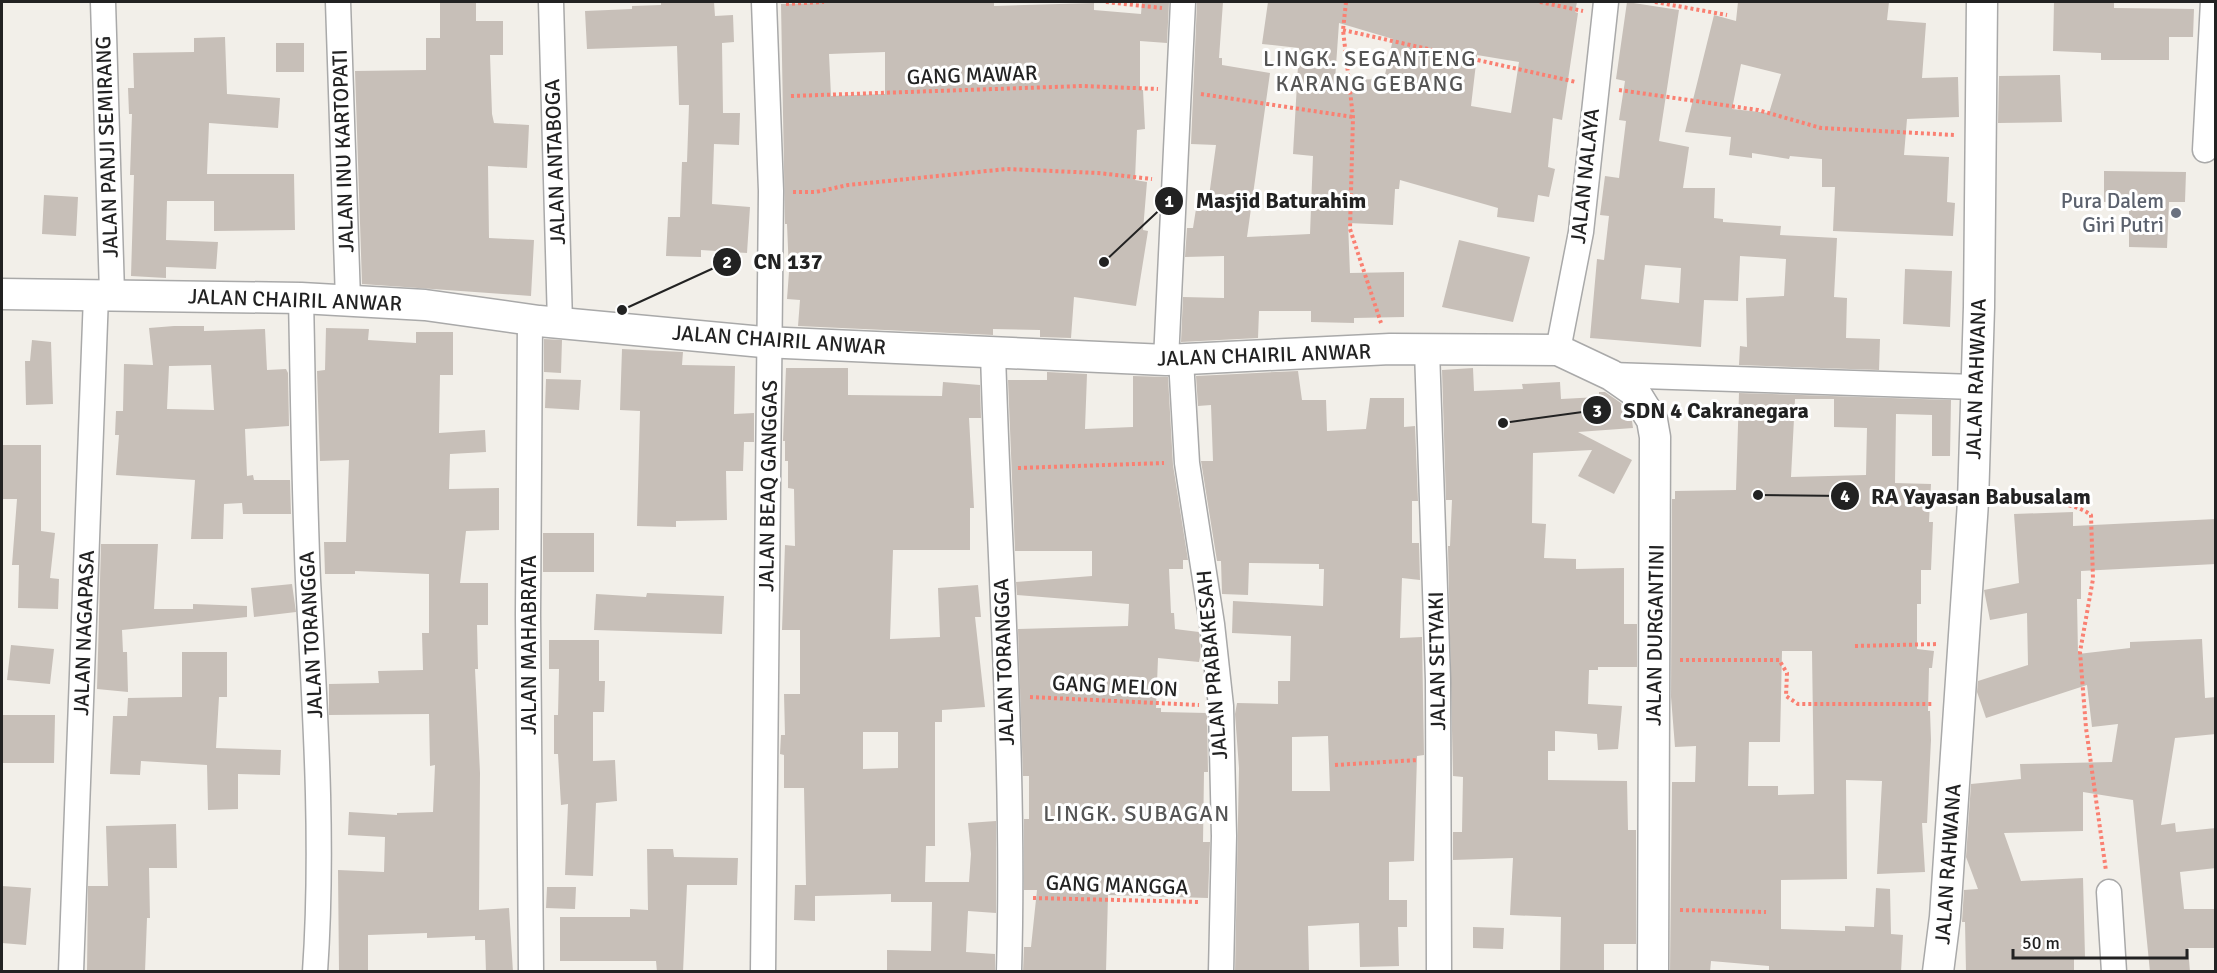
<svg xmlns="http://www.w3.org/2000/svg" width="2217" height="973" viewBox="0 0 2217 973" font-family="Signika,sans-serif">
  <rect width="100%" height="100%" fill="#f2efe9"/>
  <!-- building -->
  <path fill="#c7bfb8" fill-rule="evenodd" d="M440,2H476V21H503V55H490L492,114L494,123L529,125L527,168L488,166L489,238L534,240L531,296L362,284L355,71L426,70V38H440Z
    M661,2H714L715,16L733,15L734,42L722,43L723,113H740L739,145L714,144L712,204L750,207L747,253L701,250V257L666,256L668,217H680L682,162H687L689,105H679L677,46L587,49L585,11L632,9V6L661,5Z
    M862,2H994V6L1094,3V10L1141,14L1142,2H1169L1167,43L1140,41V90H1143L1145,129L1137,130L1135,180L1147,182L1143,230L1148,231L1136,306L1074,297L1071,338L1040,337V330L993,329V335L798,326L800,300L787,299L789,272L787,224H785L781,4ZM885,52V94L831,96L829,54Z
    M1197,2H1223L1219,58H1222V65L1270,73L1247,237L1310,234L1313,156L1293,154L1299,48L1262,44L1268,2H1577L1575,12L1578,13L1562,120L1553,118L1548,167L1555,169L1549,197L1538,195L1534,222L1497,217L1498,208L1400,180L1399,189H1395L1393,225L1348,223L1350,273L1404,272V317L1354,318V323L1311,322V311H1259L1258,338L1181,342L1183,297L1224,298V256L1185,257L1187,228H1193L1196,209L1207,211L1216,145L1191,144ZM1339,23L1393,39L1384,79L1335,80ZM1477,55L1519,62L1511,113L1471,106Z
    M1627,2L1679,10L1659,141L1689,147L1683,188H1715L1714,218L1723,219V222L1781,226L1780,235L1837,238L1834,297L1847,298L1846,338L1880,339L1879,370L1739,365L1740,346L1747,347L1746,298L1784,296L1786,259L1740,256L1738,301L1704,300L1701,347L1590,338L1597,259L1604,260L1609,216L1600,215L1605,176L1619,178L1626,121L1619,120L1625,81L1616,79ZM1645,265L1681,268L1679,303L1641,299Z
    M1738,2H1889L1887,20L1926,23L1922,78L1958,77L1959,117L1907,119L1904,155L1949,157L1947,202L1955,203L1953,236L1833,231L1835,187H1822V159L1790,156L1789,159L1752,153V158L1729,155L1731,137L1685,132L1714,15L1736,21ZM1741,64L1781,74L1769,113L1732,109Z
    M2054,2H2114V8L2194,9L2193,37H2169V60H2101V53L2053,51Z
    M225,37L227,94L280,98L278,128L209,123L207,174H294L295,230L214,231V201H167L166,240L218,242L216,269L166,267V278L131,276L134,175H130L132,114H129L128,88H134L133,53L194,52V38Z
    M276,43H304V72H276Z
    M2060,75L2062,122L1998,123L1999,76Z
    M2104,171L2186,172L2185,202H2169L2167,248L2129,247V202H2104Z
    M44,195L78,197L76,236L42,234Z
    M1459,240L1530,257L1513,322L1442,307Z
    M1905,269L1952,271L1950,327L1903,324Z
    M174,326H204V331L265,329L267,370L286,369L288,373L289,426L245,429L247,476L253,475L254,480H290L291,514H243L242,503L224,504L223,539H191L195,480L116,475L119,435H115L116,411H123L124,364L153,365L149,328ZM211,365L214,410L167,409L169,366Z
    M326,328L369,329L368,340L416,343V332H453V375H440L439,433L485,430L486,452L450,454L449,489L499,488V530L466,531L460,583H488V625H477L478,669H475L480,773L479,910L509,908L513,972H486L485,940H475V936L427,938V933L368,935V971H339L338,870L384,872L385,837L348,835L349,812L397,815V813L433,812L435,765L430,766L429,714L329,715V684L379,683L378,671L423,670L422,633H429V574L355,571V574H325L324,542H346L349,460L320,461L317,371L325,370Z
    M544,339L562,340L561,373L544,372Z
    M32,340L51,342L53,404L26,405L25,361H30Z
    M622,349L683,352L682,365L735,366L734,414L754,413V442H744L743,471H726L727,520L676,521V527L637,526L640,411L620,410Z
    M786,368H848V395L942,396L943,382L980,385L981,418H969L974,508H970V550H893L890,639L940,637L938,588L978,585L981,617H975L985,707L942,710V722H935V846H926L925,882H969L971,854L968,823L996,821V913L968,911L966,952L995,954V972H887V950L931,951L932,902H891V894L815,896V921L794,920L795,885H806L804,788H784V755L780,754L781,735H785L784,694H800V630H782L785,545L795,546L794,489L788,488V461H785V441H783ZM863,732H898V768L863,769Z
    M1473,368L1474,391L1523,389L1522,384L1560,382L1561,399L1599,397V392H1605L1621,403L1632,421L1633,428L1578,432L1632,460L1614,494L1578,476L1592,450L1533,453L1532,523L1546,524L1544,558L1576,559V569L1624,568V624H1637V667H1598V670H1589L1588,704L1622,706L1618,749L1598,750L1597,734L1555,731V751H1548V780L1627,781L1628,830H1636V944H1604V972H1560L1561,917L1510,915L1513,858L1453,860V832H1462L1463,777L1453,776L1448,546H1450L1452,500H1446L1442,370Z
    M1298,371L1302,400H1326L1327,431L1366,429L1370,398H1404V427L1415,426L1418,501H1412V543H1419L1420,580L1402,578L1400,638L1422,637L1424,755L1417,756L1414,861L1389,862V900H1407V927H1398L1399,966L1360,967L1359,923L1308,926L1309,972H1235L1239,768L1235,714L1237,703L1278,704V681H1290L1291,636L1232,633L1233,601L1323,606L1324,569H1319V564L1249,563L1248,595L1222,594L1221,561H1217L1201,461H1213L1211,405L1198,406L1196,376ZM1328,736L1330,791H1292V737Z
    M1047,372L1087,374L1085,429L1133,427V376L1168,377L1173,465L1188,560H1183V569H1169L1171,613H1174L1175,629L1199,632L1201,652L1199,662L1158,658L1156,708H1161V712L1207,713L1208,772H1204L1203,842H1210L1208,898L1108,895L1106,972H1023L1024,947H1031L1037,890H1024V819H1029V776H1023L1018,629L1128,626L1129,604L1017,595L1016,582L1092,576V551H1015L1008,380H1047Z
    M546,379L581,380L579,410L545,408Z
    M1739,393L1951,400L1950,456H1932V415L1896,414L1895,483L1931,484L1929,522H1933L1931,570H1921V604H1917V649L1934,651L1932,668H1929L1928,711H1930L1931,740L1927,823H1922L1925,872L1877,874L1882,781L1846,780L1847,879L1781,880V929L1845,931V926L1874,927L1876,888L1890,889L1891,934L1903,935L1901,972H1769V966L1711,961L1710,972H1670L1672,782H1695L1696,746L1675,747L1671,697L1672,499H1675V491L1736,490ZM1795,399H1834V427L1867,428L1866,475L1791,477ZM1782,651H1812L1814,794L1778,795V786H1748L1749,742H1780Z
    M2,445H41V531L55,533L50,578L59,579L58,609L18,608L19,565H12L17,499H2Z
    M2073,512V526L2216,519V564L2081,571V599H2077L2078,654L2130,648V642L2202,639L2205,698L2216,697V734L2175,738L2161,825L2175,823L2176,832L2216,828V868L2180,872L2184,909H2216V948H2188L2190,972H2150L2133,800L2083,792V831L2004,833L2021,881L2083,878L2085,957H2074V972H1966L1965,922H1962L1964,890L1978,889L1966,857L1971,784L2021,779L2020,764L2112,762L2118,724L2092,727L2087,685L1986,718L1977,692L1978,681L2028,665L2027,613L1990,620L1984,590L2019,583L2014,514Z
    M543,533H594V572H543Z
    M101,544H158L154,609H193V604L247,606V617L122,630L123,652H127L128,692L97,689Z
    M292,584L296,612L254,617L251,588Z
    M647,593L724,596L722,634L594,630L596,594L646,597Z
    M549,640H599V681H605L604,712H593V761L615,760L617,801L596,803L593,876L565,875L568,804L561,805L558,754H554V715H558L559,669H549Z
    M11,645L54,649L50,684L7,680Z
    M182,652H227V697H219L216,748L281,750L280,775L238,774V809L208,810L207,765L141,761L140,775L110,774L113,716H127L128,698L182,697Z
    M2,715H55L54,763H2Z
    M176,824L177,868H149L150,918H147L145,972H87L88,886H108L106,826Z
    M647,849H673L674,857L738,858L737,885H687L683,972H657L656,961H560V917H630V909L648,910Z
    M2,886L31,888L26,945L2,943Z
    M547,887H576L575,909L546,908Z
    M1473,927L1504,928L1503,949L1473,948Z"/>
  <g fill="none" stroke-linecap="round" stroke-linejoin="round">
    <defs>
      <path id="minor" d="M103,2L112,293
        M338,2L348,300
        M551,2L560,323
        M2205,150L2213,2
        M301,298C303,392 304,486 308,580C315,710 324,842 315,972
        M530,319L528,615L531,972
        M1427,350L1438,680L1439,972
        M1558,350L1581,232L1606,2
        M993,353C999,559 1015,765 1009,972
        M1166,360L1183,2
        M1181,360L1187,463L1212,624L1221,706L1224,836L1221,972
        M1611,375L1975,387
        M2109,892L2114,972
        M71,972L96,295
        M763,972L771,191L764,2"/>
      <path id="tertiary" d="M2,294L301,298L425,305L539,321L763,342L1166,360L1390,349L1558,350L1611,375L1634,391L1652,420L1655,437L1653,972
        M1938,972L1945,917L1973,502L1979,307L1982,2"/>
    </defs>
    <!-- minor casing -->
    <use href="#minor" stroke="#a9a9a9" stroke-width="27"/>
    <!-- tertiary casing -->
    <use href="#tertiary" stroke="#a9a9a9" stroke-width="33"/>
    <!-- path -->
    <path stroke="#fa8072" stroke-width="4" stroke-dasharray="3 3" stroke-linecap="butt" d="M1106,2L1162,8
      M1346,2L1343,30L1353,117L1350,229L1381,323
      M1540,2L1583,11
      M1655,2L1727,15
      M786,4L824,2
      M1343,30L1576,82
      M1619,90L1758,110L1821,128L1955,135
      M1201,94L1353,117
      M791,96L1082,86L1158,89
      M793,192H816L848,185L1007,169L1098,173L1152,179
      M1018,468L1164,463
      M1997,502C2027,503 2066,497 2091,515L2093,579L2080,652L2086,728L2106,871
      M1855,646L1939,644
      M1680,660H1779L1787,673L1786,696L1798,704H1934
      M1030,697L1199,705
      M1335,765L1418,760
      M1033,898L1200,902
      M1680,910L1766,912"/>
    <!-- minor -->
    <use href="#minor" stroke="#fff" stroke-width="24"/>
    <!-- tertiary -->
    <use href="#tertiary" stroke="#fff" stroke-width="30"/>
  </g>
  <!-- markers -->
  <circle fill="#6b7280" stroke="#fff" stroke-width="2" cx="2176" cy="213" r="6"/>
  <g text-anchor="middle" dominant-baseline="central" stroke-width="6" stroke-linejoin="round" paint-order="stroke">
    <!-- street labels -->
    <g font-size="21" fill="#222" stroke="#fff">
      <text transform="translate(972 75) rotate(-2)">GANG MAWAR</text>
      <text transform="translate(107 147) rotate(-92)">JALAN PANJI SEMIRANG</text>
      <text transform="translate(343 151) rotate(-92)">JALAN INU KARTOPATI</text>
      <text transform="translate(555 162) rotate(-92)">JALAN ANTABOGA</text>
      <text transform="translate(1585 176) rotate(-84)">JALAN NALAYA</text>
      <text transform="translate(295 300) rotate(2)">JALAN CHAIRIL ANWAR</text>
      <text transform="translate(779 340) rotate(4)">JALAN CHAIRIL ANWAR</text>
      <text transform="translate(1264 355) rotate(-2)">JALAN CHAIRIL ANWAR</text>
      <text transform="translate(1976 379) rotate(-88)">JALAN RAHWANA</text>
      <text transform="translate(768 486) rotate(-89)">JALAN BEAQ GANGGAS</text>
      <text transform="translate(84 633) rotate(-88)">JALAN NAGAPASA</text>
      <text transform="translate(311 635) rotate(-93)">JALAN TORANGGA</text>
      <text transform="translate(1655 635) rotate(-89)">JALAN DURGANTINI</text>
      <text transform="translate(529 645) rotate(-90)">JALAN MAHABRATA</text>
      <text transform="translate(1437 661) rotate(-91)">JALAN SETYAKI</text>
      <text transform="translate(1004 662) rotate(-92)">JALAN TORANGGA</text>
      <text transform="translate(1212 665) rotate(-95)">JALAN PRABAKESAH</text>
      <text transform="translate(1115 686) rotate(3)">GANG MELON</text>
      <text transform="translate(1948 864) rotate(-86)">JALAN RAHWANA</text>
      <text transform="translate(1117 885) rotate(2)">GANG MANGGA</text>
    </g>
    <!-- worship labels -->
    <g font-size="21" fill="#5b616d" stroke="#fff" text-anchor="end">
      <text x="2164" y="201">Pura Dalem<tspan x="2164" dy="24">Giri Putri</tspan></text>
    </g>
    <!-- neighbourhood labels -->
    <g font-size="22" letter-spacing="1.5" fill="#555" stroke="#fff">
      <text x="1370" y="58">LINGK. SEGANTENG<tspan x="1370" dy="25">KARANG GEBANG</tspan></text>
      <text x="1137" y="813">LINGK. SUBAGAN</text>
    </g>
  </g>
  <!-- callouts -->
  <path fill="none" stroke="#222" stroke-width="2" d="M1104 262L1169 201M622 310L727 262M1503 423L1597 410M1758 495L1845 496"/>
  <g fill="#222" stroke="#fff" stroke-width="2">
    <circle cx="1104" cy="262" r="6"/>
    <circle cx="622" cy="310" r="6"/>
    <circle cx="1503" cy="423" r="6"/>
    <circle cx="1758" cy="495" r="6"/>
    <circle cx="1169" cy="201" r="15"/>
    <circle cx="727" cy="262" r="15"/>
    <circle cx="1597" cy="410" r="15"/>
    <circle cx="1845" cy="496" r="15"/>
  </g>
  <g font-size="18" text-anchor="middle" font-weight="bold" fill="#fff">
    <text x="1169" y="207">1</text>
    <text x="727" y="268">2</text>
    <text x="1597" y="417">3</text>
    <text x="1845" y="502">4</text>
  </g>
  <g font-size="22" text-anchor="middle" font-weight="bold" fill="#222" stroke="#fff" stroke-width="6" stroke-linejoin="round" paint-order="stroke">
    <text x="1281" y="208">Masjid Baturahim</text>
    <text x="788" y="269">CN 137</text>
    <text x="1716" y="418">SDN 4 Cakranegara</text>
    <text x="1981" y="504">RA Yayasan Babusalam</text>
  </g>
  <!-- border -->
  <rect width="2217" height="973" fill="none" stroke="#222222" stroke-width="6"/>
  <!-- scale -->
  <path d="M2013 949v9h174v-9" fill="none" stroke="#222222" stroke-width="3"/>
  <text x="2022" y="949" font-size="18" fill="#222222" stroke="#ffffff" stroke-width="4.5" paint-order="stroke">50 m</text>
</svg>
